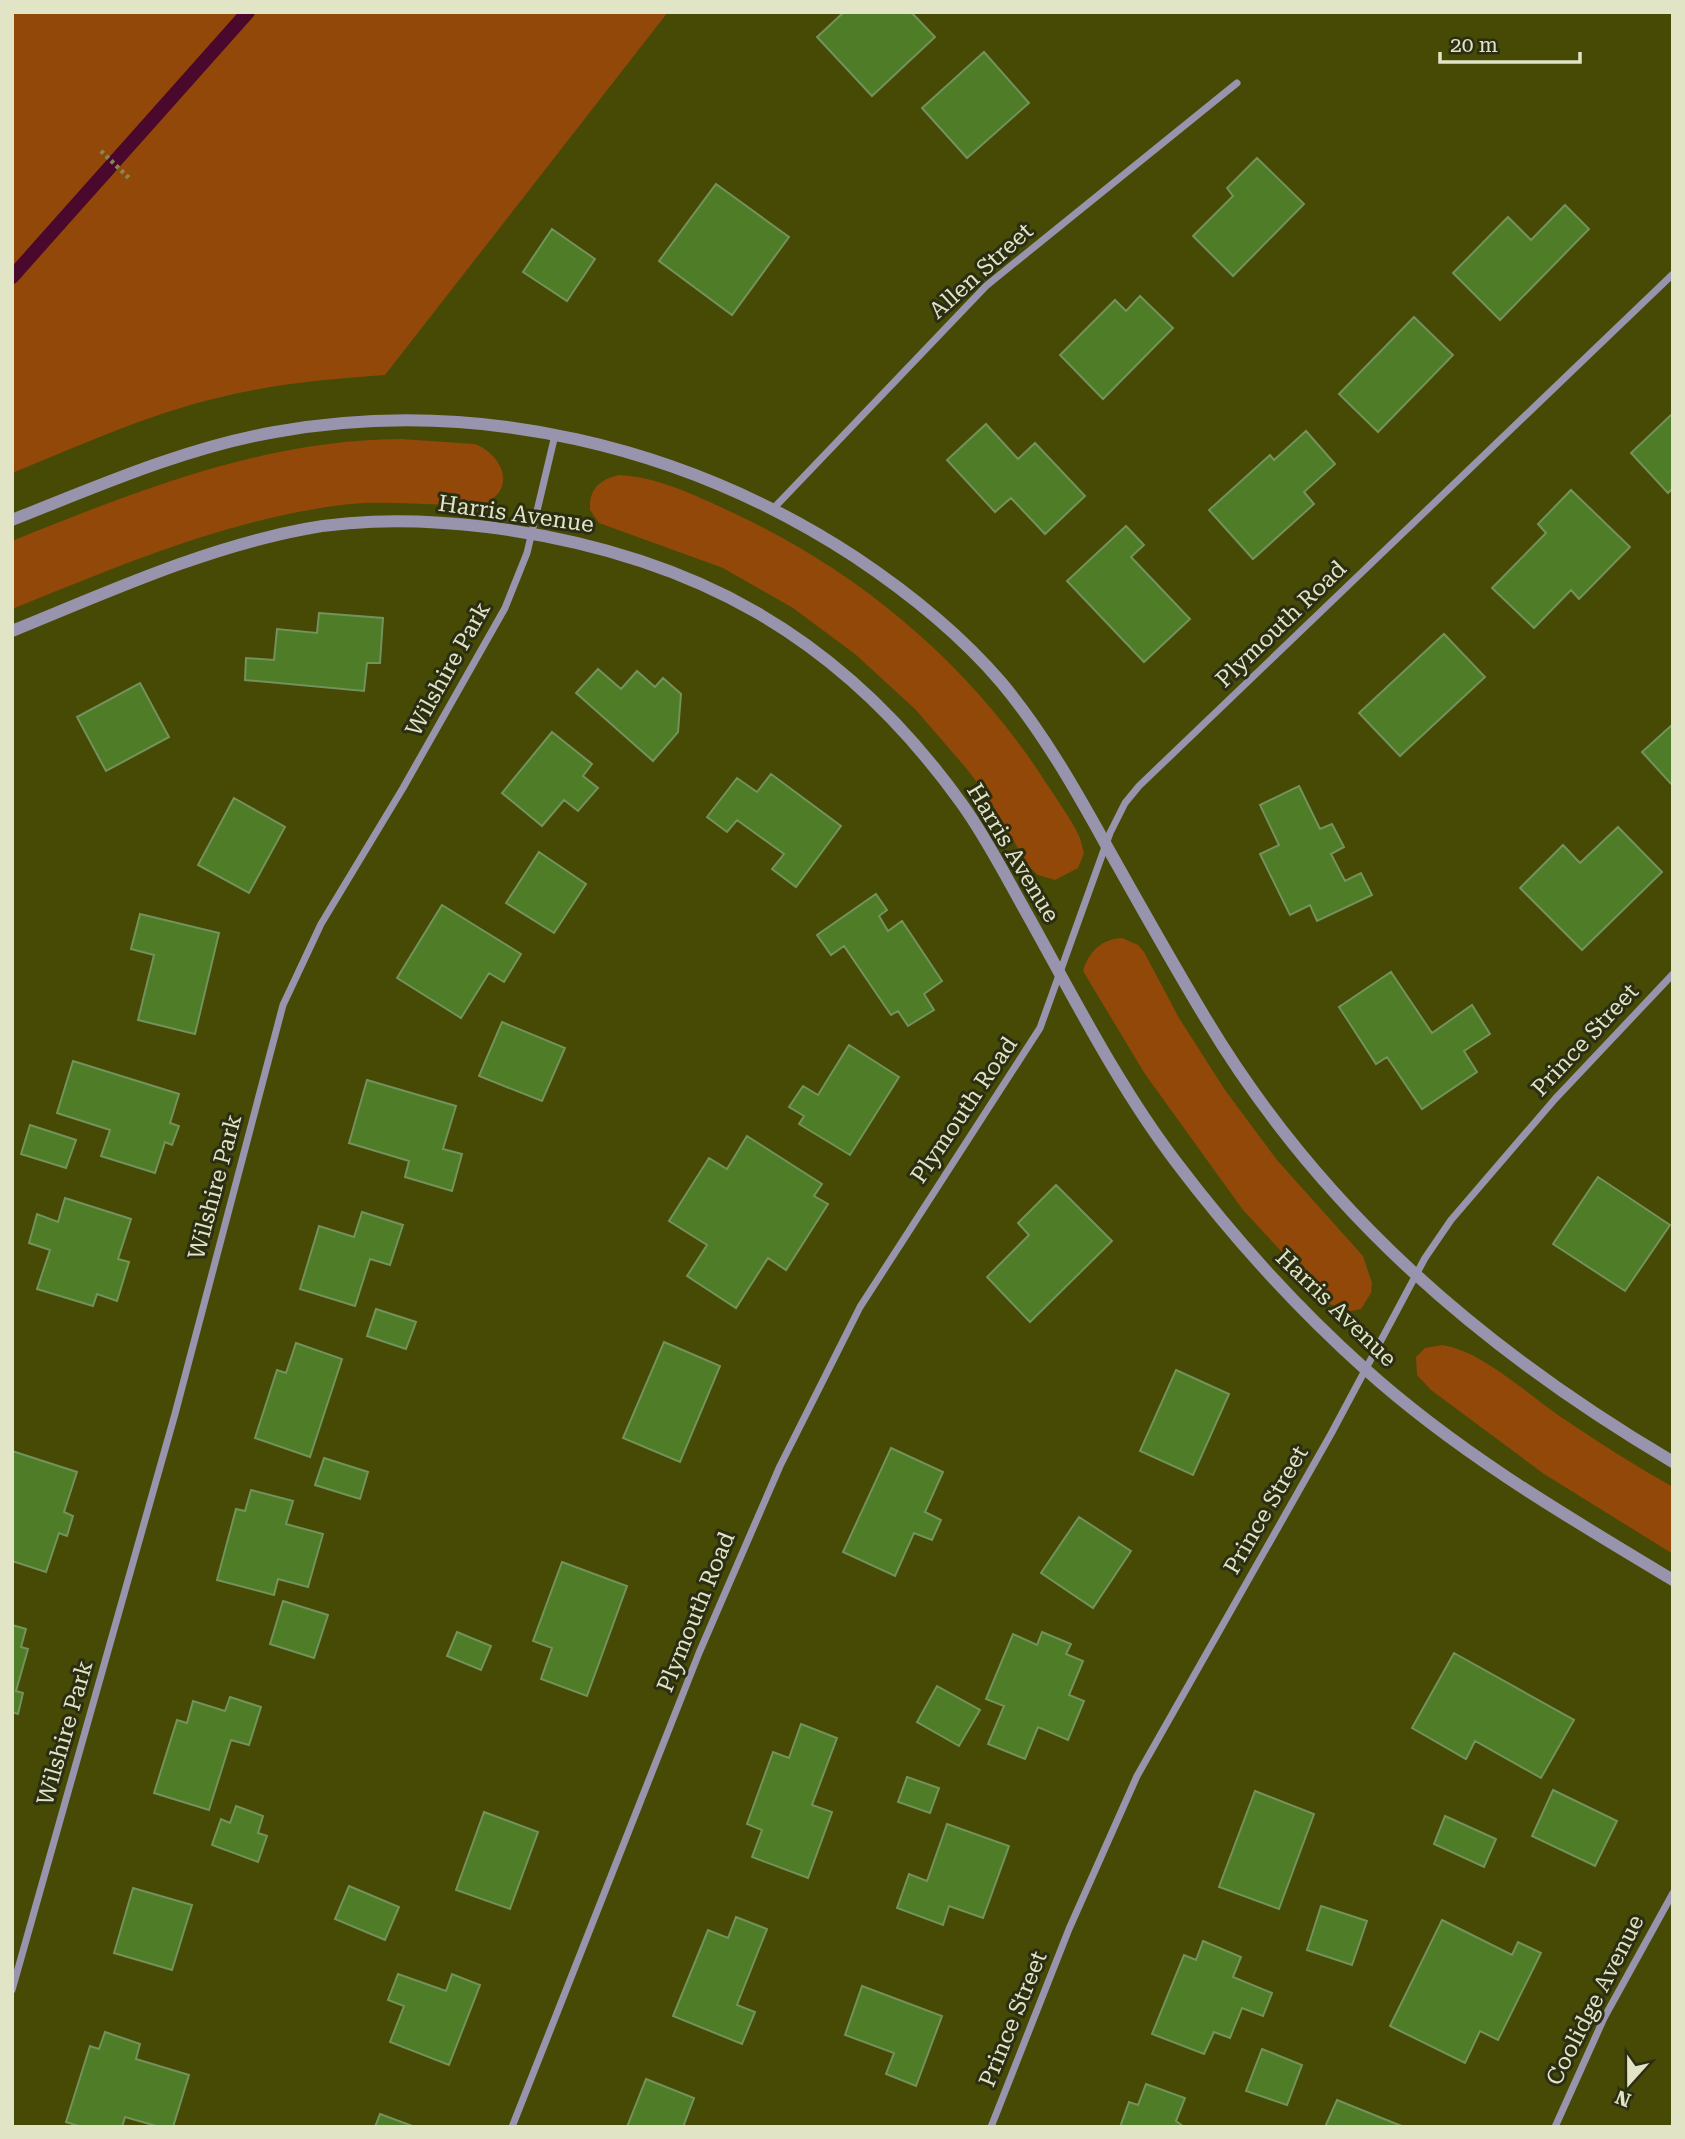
<svg xmlns="http://www.w3.org/2000/svg" width="1685" height="2139" viewBox="0 0 1685 2139" font-family="'Roboto Serif',serif">
  <rect width="100%" height="100%" fill="#464a05"/>
  <!-- grass -->
  <path fill="#914809" d="M12,12H668L385,375C329,379 272,384 217,398C146,415 79,446 12,473Z
    M401,439L475,444C503,455 517,489 484,504C437,508 389,499 341,505C226,520 119,566 12,609V541C139,490 262,440 401,439Z
    M619,475C657,477 695,495 729,511C856,569 964,659 1041,775C1054,796 1070,816 1080,838L1084,853L1078,868L1055,880L1038,875L1029,867L986,794L966,768L915,709L855,654L793,608L723,568L599,523L590,510C589,489 599,480 619,475Z
    M1122,938L1138,945L1144,952L1179,1018L1225,1090L1277,1160L1363,1256L1372,1283L1371,1293L1361,1309L1346,1312L1330,1304L1243,1210L1145,1074L1083,971C1089,952 1101,939 1122,938Z
    M1442,1345C1483,1351 1529,1396 1564,1419C1599,1443 1636,1466 1673,1487V1554L1544,1474L1431,1390L1417,1375L1416,1357L1425,1348Z"/>
  <g fill="none" stroke-linecap="round" stroke-linejoin="round">
    <!-- stream -->
    <path stroke="#49082c" stroke-width="14" d="M12,277L248,12"/>
  </g>
  <!-- building -->
  <path fill="#4f7c26" stroke="#73925c" stroke-width="2" d="M844,12H911L935,37L872,96L817,37Z
    M984,52L1029,103L967,158L922,108Z
    M1257,158L1304,204L1233,276L1193,236L1233,196L1227,188Z
    M716,184L789,237L732,315L659,261Z
    M1565,205L1589,229L1500,320L1453,273L1508,217L1531,240Z
    M552,229L595,259L567,301L523,272Z
    M1140,296L1173,328L1103,399L1060,355L1115,300L1126,311Z
    M1414,317L1453,355L1378,432L1339,394Z
    M1673,413V488L1668,493L1631,453Z
    M986,424L1018,459L1035,443L1085,496L1045,534L1011,498L995,512L947,460Z
    M1306,431L1335,464L1304,492L1314,504L1253,559L1209,510L1270,455L1274,460Z
    M1571,490L1630,547L1579,599L1571,590L1534,628L1492,588L1546,533L1538,524Z
    M1126,526L1144,545L1131,557L1190,619L1144,662L1067,581Z
    M319,613L383,618L380,663H367L364,691L245,680L246,658L274,660L277,629L317,633Z
    M1444,634L1485,677L1400,756L1359,713Z
    M598,669L621,689L637,671L655,687L663,678L681,694L678,732L653,761L576,693Z
    M140,683L169,737L106,771L77,717Z
    M1673,724V786L1642,752Z
    M552,732L592,764L583,776L598,788L578,811L564,800L542,826L502,793Z
    M771,774L841,826L796,887L772,869L784,854L737,820L727,832L707,817L737,778L757,792Z
    M1299,786L1320,829L1332,824L1344,847L1331,854L1345,881L1361,873L1372,895L1317,921L1310,905L1290,915L1260,854L1279,845L1260,805Z
    M234,798L285,827L249,893L198,865Z
    M1618,827L1662,872L1582,950L1520,888L1563,845L1580,863Z
    M539,852L586,884L554,933L506,903Z
    M876,894L887,910L879,916L888,931L902,921L942,981L924,994L934,1010L908,1026L898,1011L891,1015L844,946L831,955L817,935Z
    M442,905L521,954L504,982L489,973L461,1018L397,978Z
    M140,914L219,933L195,1034L138,1020L154,955L131,949Z
    M1391,972L1432,1033L1472,1005L1490,1034L1464,1051L1477,1072L1422,1109L1387,1057L1376,1064L1339,1007Z
    M502,1022L565,1048L542,1101L479,1076Z
    M849,1045L899,1077L850,1155L799,1124L804,1116L789,1107L803,1086L818,1095Z
    M73,1061L179,1094L170,1123L179,1126L172,1145L165,1142L155,1173L101,1156L110,1130L57,1113Z
    M367,1080L456,1106L443,1149L462,1154L452,1191L405,1177L409,1161L349,1143Z
    M30,1125L76,1140L66,1168L21,1154Z
    M747,1136L822,1184L814,1196L828,1204L786,1270L768,1258L736,1308L687,1276L707,1245L669,1221L709,1158L727,1169Z
    M1598,1177L1670,1225L1625,1291L1553,1244Z
    M1056,1185L1112,1241L1030,1322L987,1277L1029,1235L1018,1223Z
    M65,1198L131,1219L118,1259L129,1262L117,1301L97,1294L93,1306L37,1289L50,1250L29,1243L37,1214L58,1222Z
    M362,1212L403,1225L390,1265L370,1259L355,1306L300,1289L319,1226L354,1237Z
    M376,1309L416,1322L406,1349L367,1336Z
    M664,1342L720,1366L680,1462L623,1438Z
    M296,1343L342,1359L310,1457L255,1438L277,1370L286,1373Z
    M1176,1370L1229,1394L1193,1475L1140,1451Z
    M891,1448L943,1472L925,1512L941,1520L932,1540L914,1533L895,1576L843,1552Z
    M12,1451L77,1472L64,1512L73,1516L67,1536L59,1533L46,1572L12,1561Z
    M324,1458L368,1472L360,1499L315,1485Z
    M251,1490L293,1501L286,1524L323,1534L308,1587L278,1579L274,1595L217,1580L236,1509L245,1511Z
    M1079,1517L1131,1551L1093,1608L1041,1573Z
    M562,1562L627,1586L587,1696L541,1679L552,1648L533,1641Z
    M283,1601L328,1615L314,1658L270,1644Z
    M12,1625L26,1629L21,1647L28,1649L16,1691L23,1693L18,1714L12,1712Z
    M457,1632L491,1646L481,1670L447,1656Z
    M1042,1632L1071,1644L1066,1654L1083,1661L1069,1695L1084,1701L1068,1740L1038,1727L1025,1759L988,1744L1004,1706L986,1699L1013,1634L1037,1645Z
    M1454,1653L1574,1720L1541,1778L1475,1741L1466,1759L1412,1728Z
    M937,1686L980,1710L959,1746L917,1722Z
    M230,1697L261,1707L249,1745L231,1740L209,1810L154,1793L177,1720L187,1723L193,1701L225,1711Z
    M801,1724L837,1738L812,1805L832,1812L808,1878L752,1857L762,1830L747,1824L773,1752L789,1758Z
    M907,1777L939,1788L930,1813L898,1802Z
    M1553,1790L1617,1821L1595,1866L1532,1836Z
    M1255,1791L1314,1814L1279,1909L1219,1887Z
    M236,1806L263,1816L258,1833L267,1836L258,1862L212,1845L221,1819L230,1823Z
    M484,1812L538,1832L510,1909L456,1890Z
    M1445,1816L1496,1839L1484,1867L1434,1844Z
    M947,1824L1009,1846L983,1918L949,1906L943,1925L897,1908L909,1874L927,1881Z
    M349,1886L399,1907L385,1940L335,1919Z
    M133,1888L192,1905L172,1970L114,1953Z
    M1321,1906L1367,1921L1352,1965L1307,1950Z
    M736,1917L767,1929L737,2005L755,2012L742,2044L673,2016L708,1930L728,1938Z
    M1442,1920L1512,1955L1518,1942L1541,1953L1498,2040L1480,2031L1465,2063L1390,2026Z
    M1203,1941L1241,1957L1233,1977L1272,1993L1263,2016L1242,2008L1230,2038L1214,2032L1204,2054L1152,2034L1184,1955L1196,1960Z
    M398,1974L446,1991L452,1974L480,1985L449,2065L390,2042L404,2006L388,2000Z
    M862,1986L942,2016L916,2086L886,2074L894,2053L845,2035Z
    M105,2032L140,2044L136,2059L189,2075L173,2127H160L125,2117L122,2127H82L66,2122L90,2046L99,2049Z
    M1262,2049L1302,2065L1287,2105L1246,2091Z
    M646,2079L694,2098L683,2127H627Z
    M1146,2084L1185,2098L1176,2121L1184,2127H1120L1129,2102L1138,2105Z
    M1337,2100L1404,2127H1325Z
    M380,2114L415,2127H375Z"/>
  <g fill="none" stroke-linecap="round" stroke-linejoin="round">
    <!-- path -->
    <path stroke="#848852" stroke-width="4.5" stroke-dasharray="3.5 3.5" stroke-linecap="butt" d="M101,151L130,179"/>
    <!-- minor -->
    <path stroke="#9894ae" stroke-width="7" d="M772,510L986,286L1237,83
      M12,1990L175,1414L283,1005L321,924L403,788L505,608L527,553L555,435
      M512,2127L699,1653L780,1466L860,1307L1040,1028L1110,833L1125,803L1139,786L1673,274
      M991,2127L1069,1929L1137,1776L1331,1434L1425,1258L1451,1220L1555,1099L1673,974
      M1555,2127L1604,2018L1673,1893"/>
    <!-- tertiary -->
    <path stroke="#9894ae" stroke-width="12" d="M12,520C98,486 184,448 275,432C477,396 685,446 855,557C909,593 959,633 1001,682C1042,731 1074,787 1105,843C1138,902 1171,961 1206,1019C1321,1211 1482,1349 1673,1462
      M12,631C108,592 204,548 305,529C365,518 428,520 487,527C691,553 841,635 962,804C985,836 1003,871 1022,905C1071,992 1116,1083 1176,1162C1232,1236 1295,1306 1364,1368C1457,1452 1566,1516 1673,1580"/>
  </g>
  <g text-anchor="middle" dominant-baseline="central" stroke-width="6" stroke-linejoin="round" paint-order="stroke">
    <!-- street labels -->
    <g font-size="23" fill="#e1e5c6" stroke="#2c2e14">
      <text transform="translate(981 271) rotate(-42)">Allen Street</text>
      <text transform="translate(516 514) rotate(8)">Harris Avenue</text>
      <text transform="translate(1281 624) rotate(-44)">Plymouth Road</text>
      <text transform="translate(448 669) rotate(-61)">Wilshire Park</text>
      <text transform="translate(1013 853) rotate(59)">Harris Avenue</text>
      <text transform="translate(1585 1040) rotate(-47)">Prince Street</text>
      <text transform="translate(964 1110) rotate(-56)">Plymouth Road</text>
      <text transform="translate(215 1187) rotate(-75)">Wilshire Park</text>
      <text transform="translate(1336 1308) rotate(44)">Harris Avenue</text>
      <text transform="translate(1266 1510) rotate(-60)">Prince Street</text>
      <text transform="translate(696 1612) rotate(-68)">Plymouth Road</text>
      <text transform="translate(65 1733) rotate(-74)">Wilshire Park</text>
      <text transform="translate(1595 2000) rotate(-63)">Coolidge Avenue</text>
      <text transform="translate(1013 2019) rotate(-68)">Prince Street</text>
    </g>
  </g>
  <!-- border -->
  <rect width="1685" height="2139" fill="none" stroke="#e1e5c6" stroke-width="28"/>
  <!-- north arrow -->
  <g transform="translate(1629 2083) rotate(201)" stroke="#2c2e14" stroke-width="5" paint-order="stroke">
  <path d="M0-5L12 26L0 18L-12 26Z" fill="#e1e5c6"/>
  <text y="-10" font-size="19" font-weight="bold" text-anchor="middle" fill="#e1e5c6">N</text>
  </g>
  <!-- scale -->
  <path d="M1440 52v10h140v-10" fill="none" stroke="#e1e5c6" stroke-width="3.5"/>
  <text x="1450" y="52" font-size="21" fill="#e1e5c6" stroke="#2c2e14" stroke-width="5" paint-order="stroke">20 m</text>
</svg>
